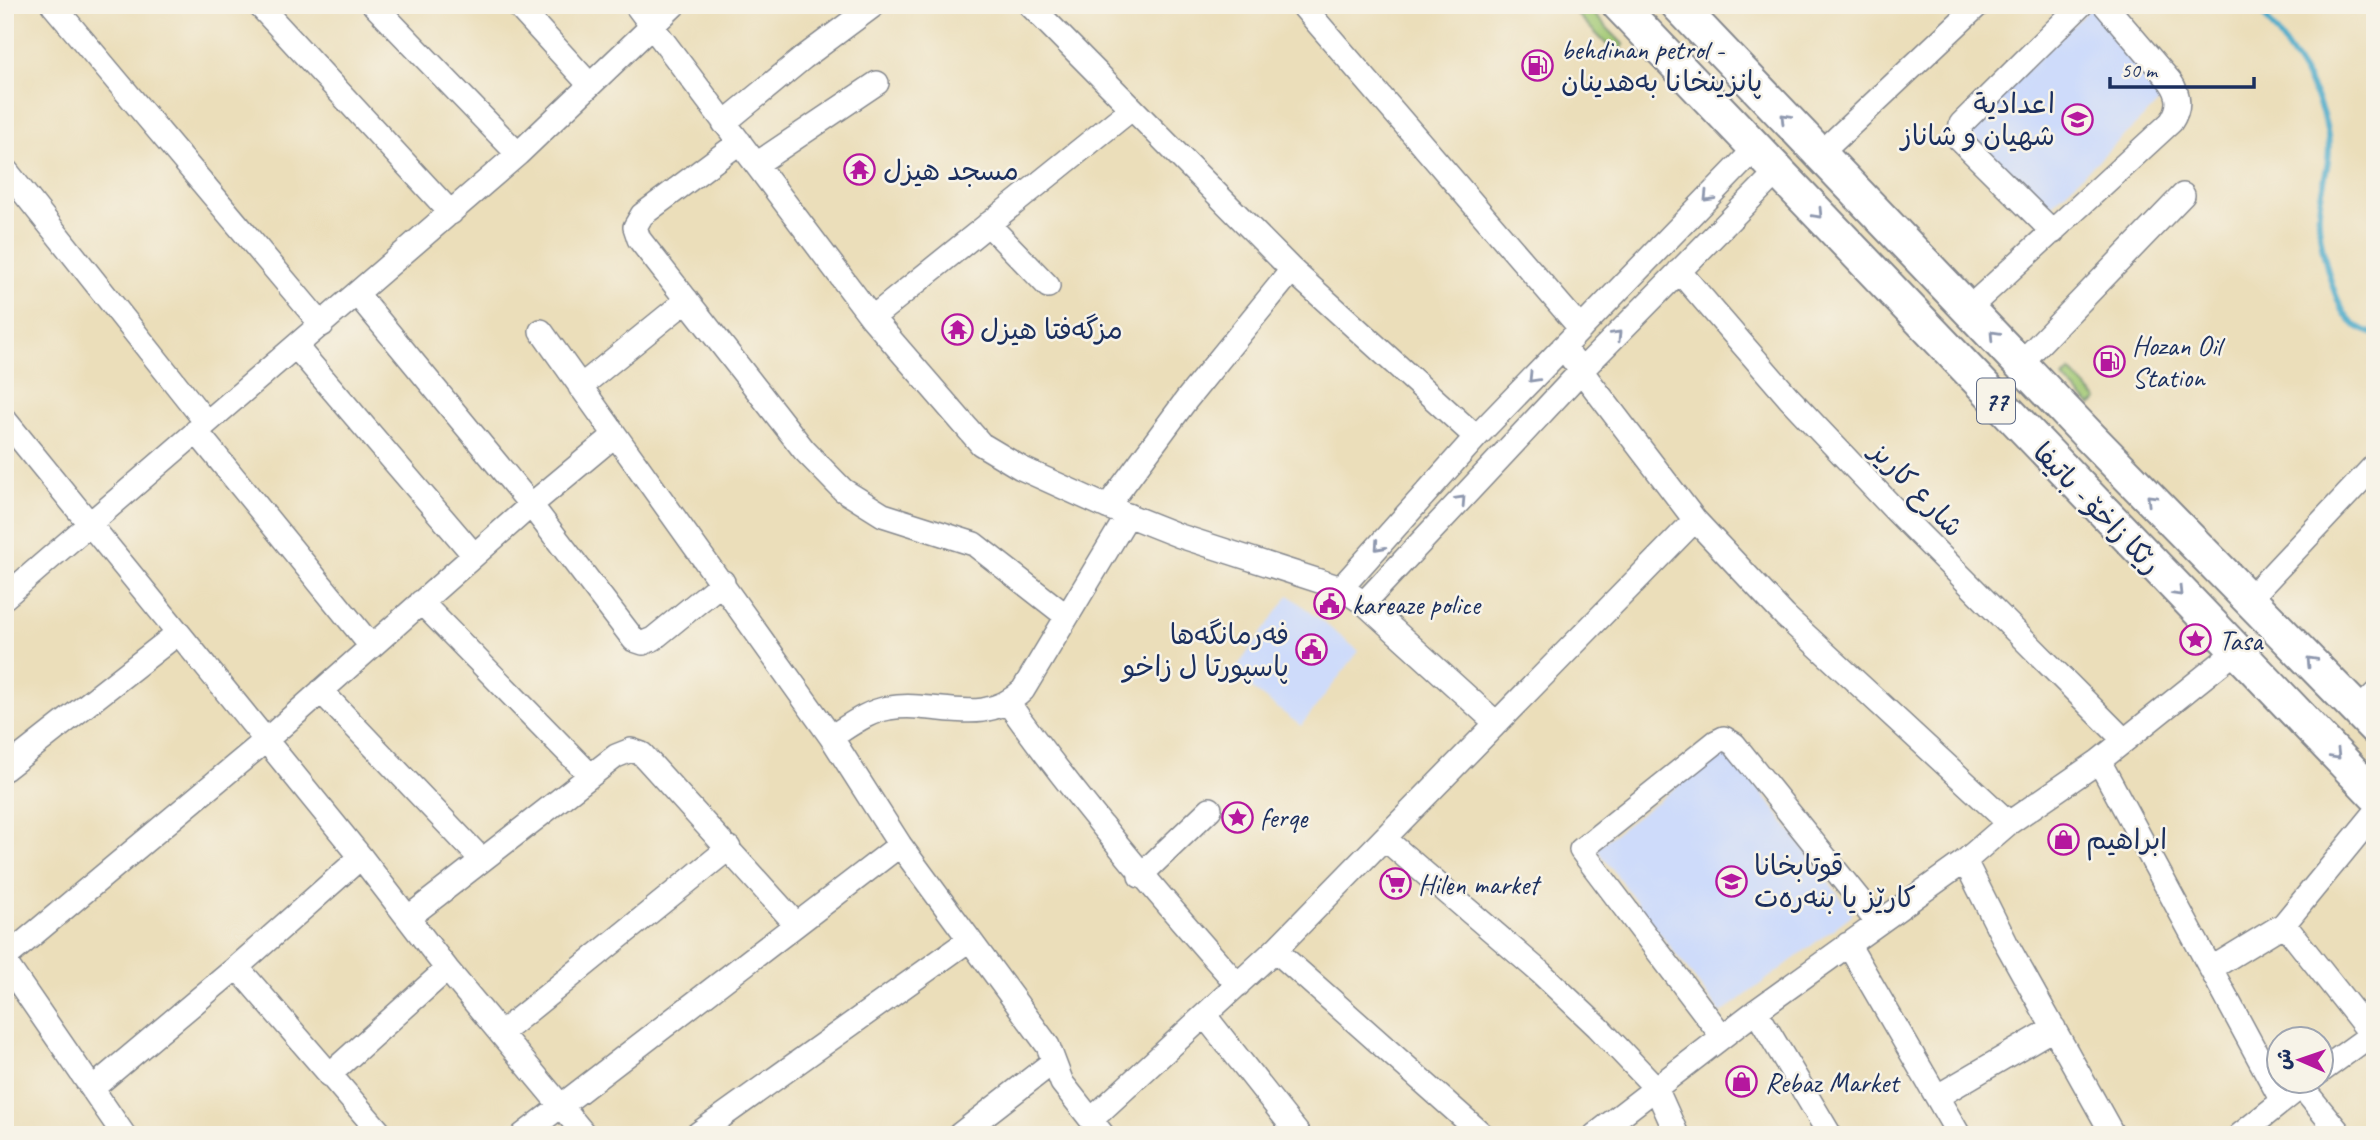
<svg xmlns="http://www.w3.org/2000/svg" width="2380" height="1140" viewBox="0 0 2380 1140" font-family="Caveat,'Playpen Sans Arabic',sans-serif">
  <rect width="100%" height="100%" fill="#f7f3e8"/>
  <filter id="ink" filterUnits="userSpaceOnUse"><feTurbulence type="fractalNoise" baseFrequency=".0143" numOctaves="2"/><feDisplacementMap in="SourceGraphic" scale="14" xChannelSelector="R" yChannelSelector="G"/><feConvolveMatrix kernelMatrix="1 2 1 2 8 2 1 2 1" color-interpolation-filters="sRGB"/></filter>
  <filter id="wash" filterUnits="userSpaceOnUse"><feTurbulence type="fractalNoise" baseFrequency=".00686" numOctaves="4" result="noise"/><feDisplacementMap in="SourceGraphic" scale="28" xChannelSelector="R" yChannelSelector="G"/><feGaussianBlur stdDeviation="1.57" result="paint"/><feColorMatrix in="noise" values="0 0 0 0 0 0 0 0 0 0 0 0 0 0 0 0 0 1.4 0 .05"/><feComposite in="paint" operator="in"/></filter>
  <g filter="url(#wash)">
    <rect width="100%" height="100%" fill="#ebdeba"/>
    <!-- built -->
    <path fill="#cedbfa" d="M2092,7L2171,91L2044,212L1965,129Z
      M1289,595L1359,651L1301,726L1232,674Z
      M1728,748L1853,914L1721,1014L1596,848Z"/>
    <!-- green -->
    <path fill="#a3c974" stroke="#5f7c69" stroke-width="2" d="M1568,5H1585L1624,45L1616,54Z
      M2070,371L2098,400L2091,406L2063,378Z"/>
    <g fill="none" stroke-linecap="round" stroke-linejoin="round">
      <!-- stream -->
      <path stroke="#4baac9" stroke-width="6" d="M2257,5C2284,44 2321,88 2328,136C2332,162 2321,185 2319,210C2317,237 2331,291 2345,314C2351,324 2363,331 2375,334"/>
    </g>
  </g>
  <g filter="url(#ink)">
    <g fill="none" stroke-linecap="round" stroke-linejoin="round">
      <defs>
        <path id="minor" d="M53,5L322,325
          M259,5L451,213
          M374,5L518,154
          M517,5L590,85
          M636,5L872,318L981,444L1021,468L1107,507L1180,536L1341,588L1364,603L1495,722
          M1030,5L1292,270L1476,437
          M1302,5L1581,329
          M724,123L803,58L874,5
          M740,142L642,215L635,227L639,239L804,450L843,490L883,515L974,544L1065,615
          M1820,154L1978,5
          M758,163L877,83
          M5,169L206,422
          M988,224L1048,286
          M2053,232L1959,139L1961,124L2081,5
          M1679,271L1789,398L1894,509L2123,739
          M357,294L531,505L634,640L643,643L653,639L723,582
          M1969,308L2171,122C2181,107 2180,95 2170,81L2105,5
          M872,318L1130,110
          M541,331L831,737L900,845L1048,1046L1062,1083L1103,1135
          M1563,347L1695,520L1785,616L2009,823
          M297,348L474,555
          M2020,364L2183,195
          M580,387L687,300
          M5,420L361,857L447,969L585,1135
          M196,431L371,646
          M1107,507L1187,399L1292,270
          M1341,588L1476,437L1756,148
          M5,597L518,154L674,5
          M2250,598L2375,465
          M421,602L590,775
          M1364,603L1583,369L1777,172
          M321,691L482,860
          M1009,704C1080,803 1157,894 1238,985
          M2358,711L2375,694
          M831,737C849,726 868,711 889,708C935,700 984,729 1023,690L1128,515
          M2099,761L2282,1101
          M5,769L178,633
          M1385,839L1541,973L1598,1027L1656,1088L1677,1135
          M1965,861L2006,943L2113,1135
          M1140,876L1210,809
          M409,917L616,756L631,750L642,754L796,924
          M2284,924L2371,1034
          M1848,944L1959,1135
          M1275,950L1483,1135
          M5,958L265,741L531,505L615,435
          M5,962L124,1135
          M237,967L382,1135
          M2212,968L2284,924L2375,813
          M1756,1011L1830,1135
          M1205,1016L1299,1135
          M501,1033L729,848
          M1722,1036L1581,850L1716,742L1724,738L1734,744L1878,923
          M2320,1072L2375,1032
          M329,1075L447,969
          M2301,1086L2341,1135
          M94,1087L237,967L361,857
          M1938,1096L2054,1028
          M1091,1120L1275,950L1695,520
          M523,1135L900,845
          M696,1135L969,940
          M959,1135L1053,1062
          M1595,1135L1756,1011L1965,861L2009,823L2099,761L2235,652
          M2240,1135L2309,1080"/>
        <path id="highway" d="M1619,5L2375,795
          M1678,5L2092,439L2375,728"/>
      </defs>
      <!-- minor casing -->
      <use href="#minor" stroke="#83868c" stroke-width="26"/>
      <!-- highway casing -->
      <use href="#highway" stroke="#83868c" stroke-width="37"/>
      <!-- minor -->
      <use href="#minor" stroke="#fff" stroke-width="23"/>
      <!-- highway -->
      <use href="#highway" stroke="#fff" stroke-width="33"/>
    </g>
    <!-- one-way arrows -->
    <defs><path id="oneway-chevron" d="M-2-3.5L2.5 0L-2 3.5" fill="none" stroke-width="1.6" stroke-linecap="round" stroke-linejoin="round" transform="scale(1.75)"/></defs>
    <g stroke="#8d97ae">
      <use href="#oneway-chevron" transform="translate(1785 118) rotate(-134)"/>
      <use href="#oneway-chevron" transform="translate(1708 197) rotate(134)"/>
      <use href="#oneway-chevron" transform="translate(1818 214) rotate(46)"/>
      <use href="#oneway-chevron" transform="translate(1617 335) rotate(-46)"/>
      <use href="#oneway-chevron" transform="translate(1994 335) rotate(-133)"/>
      <use href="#oneway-chevron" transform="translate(1533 378) rotate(134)"/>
      <use href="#oneway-chevron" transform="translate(2151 499) rotate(-135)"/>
      <use href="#oneway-chevron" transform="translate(1461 500) rotate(-47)"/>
      <use href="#oneway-chevron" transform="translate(1379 546) rotate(132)"/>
      <use href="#oneway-chevron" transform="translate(2178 592) rotate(46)"/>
      <use href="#oneway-chevron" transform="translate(2311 661) rotate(-134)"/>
      <use href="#oneway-chevron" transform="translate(2336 755) rotate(46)"/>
    </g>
  </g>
  <!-- icons -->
  <defs>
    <symbol id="fuel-ring" viewBox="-11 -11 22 22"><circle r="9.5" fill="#f7f3e8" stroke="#b5179e" stroke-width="1.5"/><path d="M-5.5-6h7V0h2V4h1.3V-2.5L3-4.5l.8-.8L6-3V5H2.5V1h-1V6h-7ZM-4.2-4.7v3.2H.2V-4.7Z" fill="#b5179e"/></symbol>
    <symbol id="school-ring" viewBox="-11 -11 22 22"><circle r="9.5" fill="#f7f3e8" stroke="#b5179e" stroke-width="1.5"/><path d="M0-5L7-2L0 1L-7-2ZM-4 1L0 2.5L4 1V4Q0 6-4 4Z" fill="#b5179e"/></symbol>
    <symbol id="temple-ring" viewBox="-11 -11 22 22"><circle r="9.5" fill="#f7f3e8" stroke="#b5179e" stroke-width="1.5"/><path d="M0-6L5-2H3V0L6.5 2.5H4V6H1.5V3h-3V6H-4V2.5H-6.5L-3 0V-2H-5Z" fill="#b5179e"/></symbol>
    <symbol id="civic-ring" viewBox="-11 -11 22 22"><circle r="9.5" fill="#f7f3e8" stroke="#b5179e" stroke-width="1.5"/><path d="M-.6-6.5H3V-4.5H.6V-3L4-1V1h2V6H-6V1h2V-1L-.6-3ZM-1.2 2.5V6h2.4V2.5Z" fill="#b5179e"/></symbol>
    <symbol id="sight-ring" viewBox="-11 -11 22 22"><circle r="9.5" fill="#f7f3e8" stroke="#b5179e" stroke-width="1.5"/><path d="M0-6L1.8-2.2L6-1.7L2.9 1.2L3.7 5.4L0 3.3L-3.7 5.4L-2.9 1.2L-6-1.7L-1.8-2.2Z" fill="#b5179e"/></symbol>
    <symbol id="shop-ring" viewBox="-11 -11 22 22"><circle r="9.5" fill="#f7f3e8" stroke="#b5179e" stroke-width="1.5"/><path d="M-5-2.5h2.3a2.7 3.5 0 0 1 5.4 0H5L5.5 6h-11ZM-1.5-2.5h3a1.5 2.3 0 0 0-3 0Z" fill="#b5179e"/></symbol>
    <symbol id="supermarket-ring" viewBox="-11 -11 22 22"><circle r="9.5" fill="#f7f3e8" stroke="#b5179e" stroke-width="1.5"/><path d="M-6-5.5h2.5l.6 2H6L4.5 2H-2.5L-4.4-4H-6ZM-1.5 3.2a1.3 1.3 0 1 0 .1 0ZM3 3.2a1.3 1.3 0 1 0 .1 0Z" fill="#b5179e"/></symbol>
  </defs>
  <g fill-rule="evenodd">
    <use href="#fuel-ring" x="1520" y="48" width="35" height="35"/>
    <use href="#school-ring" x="2060" y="102" width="35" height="35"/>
    <use href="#temple-ring" x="842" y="152" width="35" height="35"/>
    <use href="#temple-ring" x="940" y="312" width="35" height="35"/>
    <use href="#fuel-ring" x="2092" y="344" width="35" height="35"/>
    <use href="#civic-ring" x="1312" y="586" width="35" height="35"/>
    <use href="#sight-ring" x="2178" y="622" width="35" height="35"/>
    <use href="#civic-ring" x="1294" y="632" width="35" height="35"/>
    <use href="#sight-ring" x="1220" y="800" width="35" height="35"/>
    <use href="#shop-ring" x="2046" y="822" width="35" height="35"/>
    <use href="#school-ring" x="1714" y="864" width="35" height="35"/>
    <use href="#supermarket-ring" x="1378" y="866" width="35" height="35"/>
    <use href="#shop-ring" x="1724" y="1064" width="35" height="35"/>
  </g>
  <g text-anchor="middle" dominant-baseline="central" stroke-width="5" stroke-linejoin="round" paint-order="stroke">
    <!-- shield labels -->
    <rect fill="#f7f3e8" stroke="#5d6a87" stroke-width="2" x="1977" y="378.5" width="38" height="45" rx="5"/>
    <g font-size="26" font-weight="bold" fill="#1b2f5e">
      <text x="1996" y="401">77</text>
    </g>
    <!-- poi labels -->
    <g font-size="28" fill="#1b2f5e" stroke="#f7f3e8" text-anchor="start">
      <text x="1561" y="49">behdinan petrol -<tspan x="1561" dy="32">پانزینخانا بەهدینان</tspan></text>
      <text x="2055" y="103" text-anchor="end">اعدادية<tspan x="2055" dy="32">شهيان و شاناز</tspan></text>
      <text x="883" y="170">مسجد هيزل</text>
      <text x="980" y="329">مزگەفتا هیزل</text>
      <text x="2132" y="345">Hozan Oil<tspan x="2132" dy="32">Station</tspan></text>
      <text x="1352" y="604">kareaze police</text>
      <text x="1289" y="634" text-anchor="end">فەرمانگەها<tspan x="1289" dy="32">پاسپورتا ل زاخو</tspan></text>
      <text x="2219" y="640">Tasa</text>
      <text x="1260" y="817">ferqe</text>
      <text x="2086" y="839">ابراهيم</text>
      <text x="1754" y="865">قوتابخانا<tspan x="1754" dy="32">کارێز یا بنەرەت</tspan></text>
      <text x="1418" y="884">Hilen market</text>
      <text x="1765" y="1082">Rebaz Market</text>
    </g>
    <!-- street labels -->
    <g font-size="28" fill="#1b2f5e" stroke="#f7f3e8">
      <text transform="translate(1917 489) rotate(46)">شارع كاريز</text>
      <text transform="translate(2097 508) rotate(46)">رێکا زاخۆ - باتیفا</text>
    </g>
  </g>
  <!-- margin -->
  <rect width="2380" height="1140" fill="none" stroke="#f7f3e8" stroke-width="28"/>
  <!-- north arrow -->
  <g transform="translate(2300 1060) rotate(272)"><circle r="33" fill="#f7f3e8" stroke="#9fa5b1" stroke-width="2"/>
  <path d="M0-5L12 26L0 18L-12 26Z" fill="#b5179e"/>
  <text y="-10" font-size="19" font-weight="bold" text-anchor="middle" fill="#1b2f5e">ش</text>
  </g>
  <!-- scale -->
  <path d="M2110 77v10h144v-10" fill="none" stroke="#1b2f5e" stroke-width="3.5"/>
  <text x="2121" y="77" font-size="21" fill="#1b2f5e" stroke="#f7f3e8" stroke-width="5" paint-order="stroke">50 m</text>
</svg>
